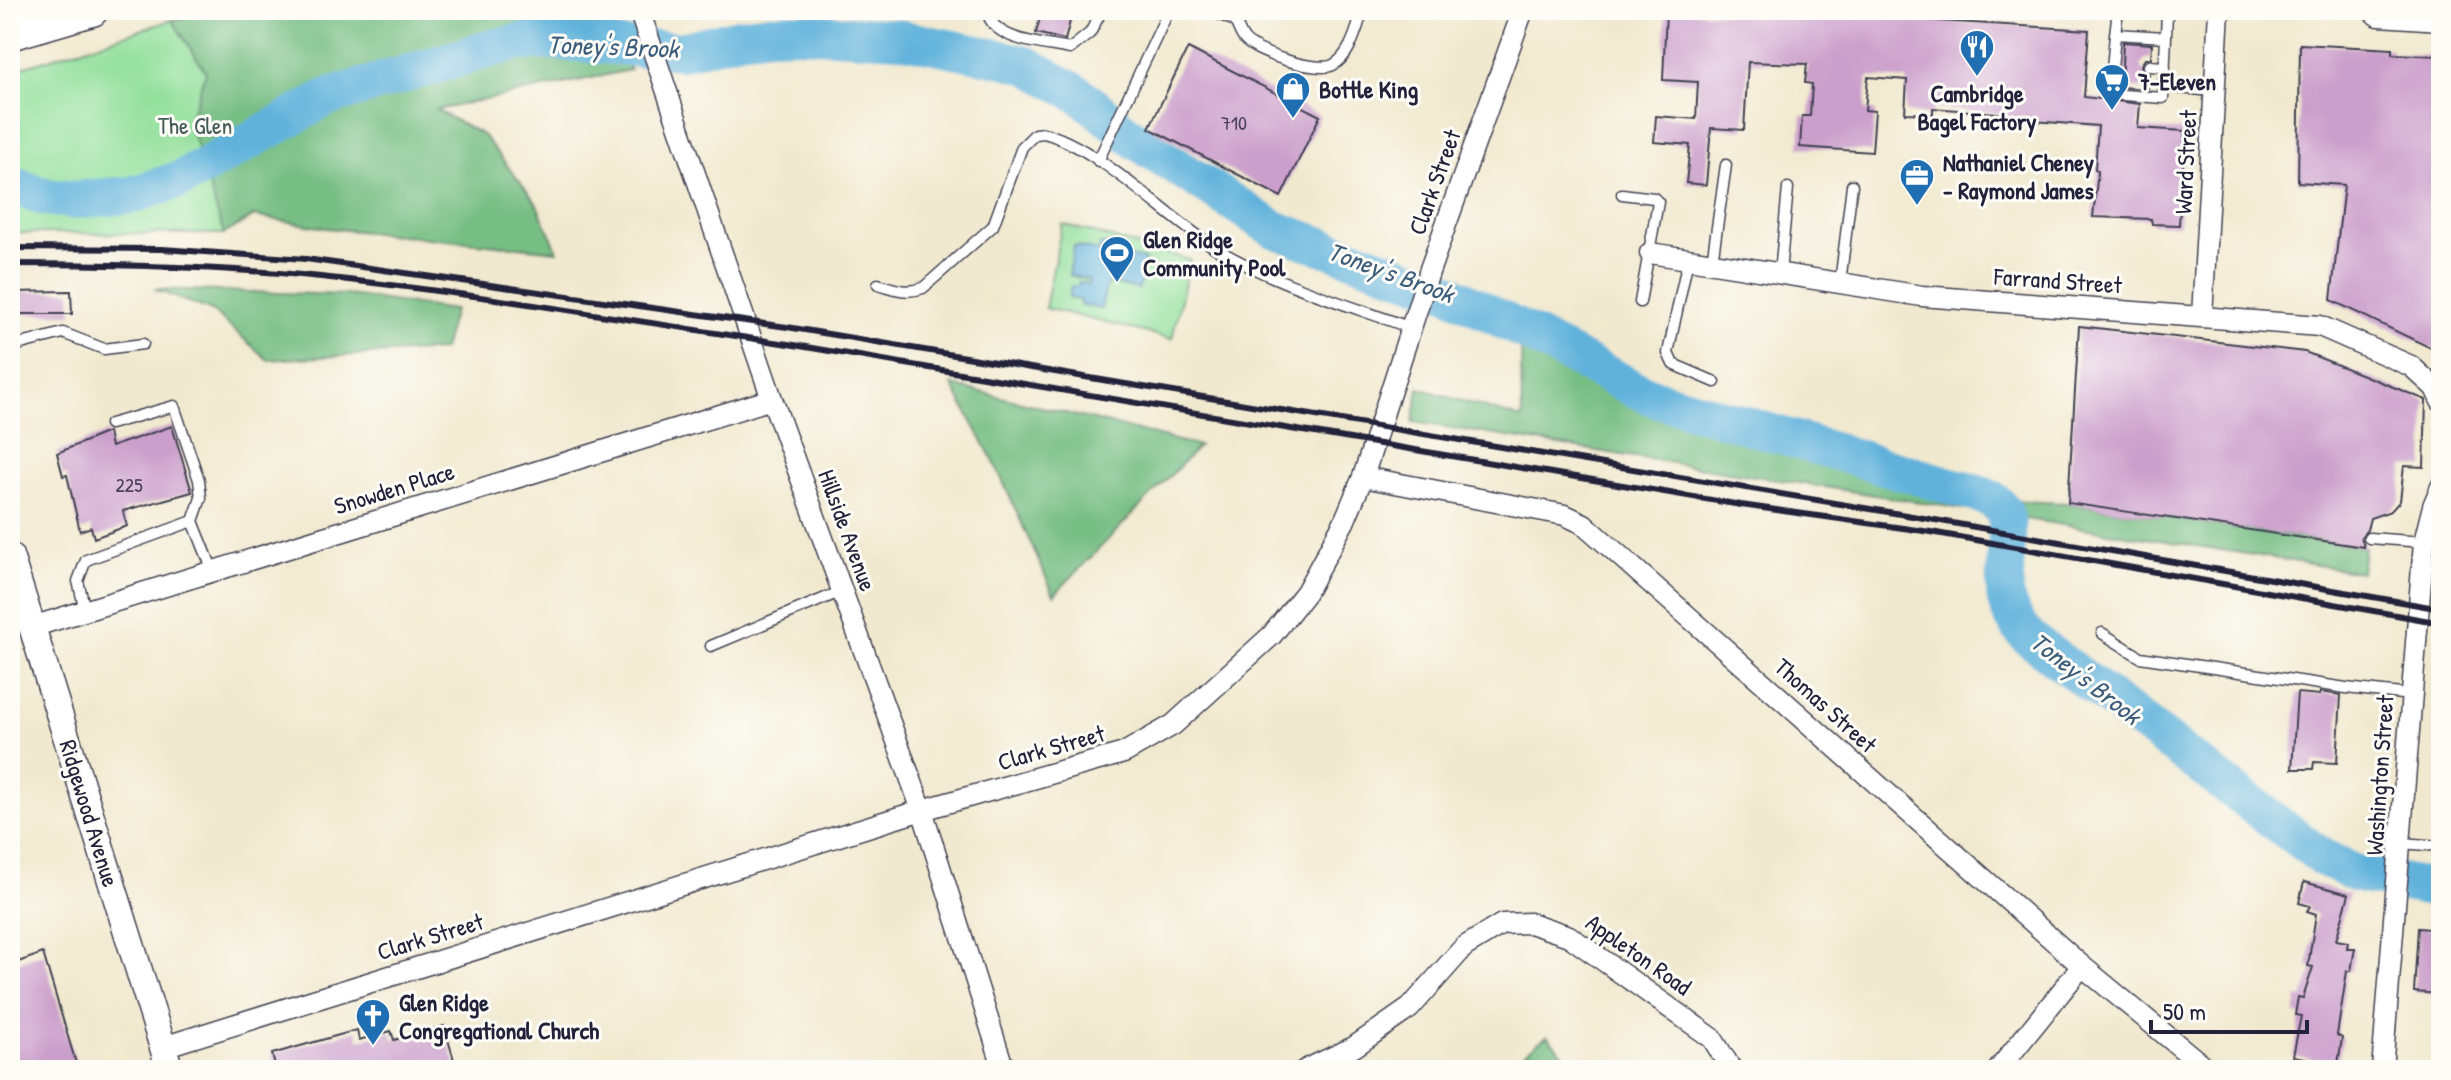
<svg xmlns="http://www.w3.org/2000/svg" width="2451" height="1080" viewBox="0 0 2451 1080" font-family="'Patrick Hand',sans-serif">
  <rect width="100%" height="100%" fill="#fdfcf7"/>
  <filter id="ink" filterUnits="userSpaceOnUse"><feTurbulence type="fractalNoise" baseFrequency=".0125" numOctaves="2"/><feDisplacementMap in="SourceGraphic" scale="16" xChannelSelector="R" yChannelSelector="G"/><feConvolveMatrix kernelMatrix="1 2 1 2 8 2 1 2 1" color-interpolation-filters="sRGB"/></filter>
  <filter id="wash" filterUnits="userSpaceOnUse"><feTurbulence type="fractalNoise" baseFrequency=".006" numOctaves="4" result="noise"/><feDisplacementMap in="SourceGraphic" scale="32" xChannelSelector="R" yChannelSelector="G"/><feGaussianBlur stdDeviation="1.8" result="paint"/><feColorMatrix in="noise" values="0 0 0 0 0 0 0 0 0 0 0 0 0 0 0 0 0 1.4 0 .05"/><feComposite in="paint" operator="in"/></filter>
  <g filter="url(#wash)">
    <rect width="100%" height="100%" fill="#f1e9cf"/>
    <!-- green -->
    <path fill="#94e09d" stroke="#5b816c" stroke-width="2" d="M214,10H610L630,70L435,110L224,234L10,233V71L172,20Z
      M1062,224L1190,260L1172,339L1045,308Z"/>
    <!-- forest -->
    <path fill="#77be84" stroke="#4c7060" stroke-width="2" d="M214,10H610L630,70L436,110L483,135L535,201L558,251L326,228L253,216L224,234L189,122L206,72L172,20Z
      M154,289L349,295L454,310L443,350L268,360L212,311Z
      M1535,328L1644,388L2018,501L2068,503L2364,547L2361,572L1413,422L1419,388L1522,419L1521,348Z
      M952,385L1199,446L1054,595L996,466Z
      M1547,1036L1578,1070H1503Z"/>
    <!-- water -->
    <path fill="#60b2db" stroke="#416a8b" stroke-width="2" d="M1100,244L1119,248L1118,255L1145,260L1139,289L1107,283L1101,309L1080,305V300L1069,298L1071,286H1078L1079,282L1088,284L1089,280L1069,275L1074,246L1099,251Z"/>
    <g fill="none" stroke-linecap="round" stroke-linejoin="round">
      <!-- river -->
      <path stroke="#60b2db" stroke-width="38" d="M10,184L45,197L73,200L132,195L182,179L326,98L489,49L520,42L547,41L681,51L739,37L769,33L799,32L899,38L1008,60L1029,66L1080,95L1138,142L1274,229L1449,292L1635,389L1655,398L1984,496C1992,500 1999,503 2004,512C2012,528 2001,577 2006,600C2010,615 2019,627 2029,638L2322,857L2354,873L2441,890"/>
    </g>
    <g id="blocks">
      <!-- building -->
      <path fill="#cb9fcb" d="M1042,10H1073L1065,40L1036,33Z
        M1666,10L1753,15V10H1812L1939,21L2089,30L2084,97L2140,104L2138,128L2185,131L2179,225L2152,224L2151,219L2093,217L2098,171L2095,170L2098,126L2008,119V114L1933,108V114L1905,113L1907,80L1868,77L1865,110L1875,111L1872,152L1800,147L1802,116H1810L1812,84L1805,83L1807,64L1748,62L1744,130L1711,128L1706,185L1686,183L1690,145L1654,142L1656,116L1696,119L1698,82L1663,80Z
        M2123,42L2152,44L2151,58L2145,59L2141,65L2144,72L2149,74L2148,89L2121,87Z
        M2300,44L2392,49V54L2441,56V353L2331,300L2344,185L2298,182Z
        M1188,48L1320,116L1281,197L1149,128Z
        M71,291L72,314H10V292Z
        M2079,326L2305,352L2426,400L2424,467L2404,466L2400,501L2391,511L2370,518L2367,530L2361,537L2364,547L2068,503Z
        M172,426L192,492L123,511L127,526L94,538L91,527L80,531L67,475L63,476L57,453L108,432L111,447Z
        M2320,692L2341,695L2337,763L2314,762L2313,769H2292L2297,693L2320,695Z
        M2304,882L2349,894L2336,940L2348,942L2347,948H2355L2351,971H2347L2337,1035L2342,1038L2338,1064L2293,1056L2301,1016L2295,1015L2298,997L2303,998L2313,967L2308,966L2316,914L2307,911L2310,906L2299,903Z
        M2418,928L2441,930V994L2414,992Z
        M43,953L78,1070H10V965Z
        M444,1026L457,1070H276L272,1054L357,1030L359,1040L391,1031L394,1040Z"/>
    </g>
  </g>
  <g filter="url(#ink)">
    <use href="#blocks" fill-opacity="0" stroke="#414051" stroke-width="2"/>
    <g fill="none" stroke-linecap="round" stroke-linejoin="round">
      <defs>
        <path id="service" d="M987,10C992,42 1043,43 1070,49L1090,33L1102,10
          M1209,10L1235,21L1246,10
          M1342,10L1362,11
          M1235,21C1238,27 1240,34 1244,39C1254,53 1317,73 1333,65C1351,56 1357,27 1363,10
          M2115,34L2166,37L2163,98L2110,94Z
          M2115,34L2118,10
          M2166,37L2167,10
          M2149,66L2165,67
          M2164,87L2215,91
          M1098,161L1169,10
          M1622,194L1654,198L1658,202L1640,302
          M1688,259L1668,353L1673,364L1715,382
          M1712,262L1726,165
          M1780,273L1788,188
          M1840,283L1852,185
          M878,284C894,289 907,294 923,288L993,226L1022,147L1035,134L1044,133C1100,148 1166,217 1217,249C1273,283 1349,305 1411,328
          M10,347L63,333L104,349L143,344
          M110,424L174,406L199,480L201,498L193,521
          M2369,538L2424,542
          M85,610L78,581L86,560L193,521L213,571
          M2102,633L2140,657L2346,688L2411,695
          M711,646L842,591
          M2400,843L2441,846"/>
        <path id="minor" d="M639,10L772,399L922,810L1004,1070
          M1650,253L1922,296L2320,326L2411,366L2435,388L2441,401
          M2202,317L2219,10
          M1363,477L1565,515L1584,524L2082,966L2208,1070
          M32,627L772,399
          M163,1047L922,810L1124,753L1173,725L1272,635L1306,592L1344,522L1363,477L1430,269L1523,10
          M1305,1070L1354,1047L1410,1008L1464,947L1502,924L1530,923L1569,936L1712,1038L1732,1070
          M1998,1070L2082,966
          M2382,1070L2424,542L2433,506L2441,487"/>
        <path id="tertiary" d="M10,556L170,1070"/>
        <path id="primary" d="M2380,10L2441,14
          M10,34L92,10"/>
      </defs>
      <!-- service casing -->
      <use href="#service" stroke="#414051" stroke-width="13"/>
      <!-- minor casing -->
      <use href="#minor" stroke="#414051" stroke-width="23"/>
      <!-- tertiary casing -->
      <use href="#tertiary" stroke="#414051" stroke-width="29"/>
      <!-- primary casing -->
      <use href="#primary" stroke="#414051" stroke-width="35"/>
      <!-- service -->
      <use href="#service" stroke="#fff" stroke-width="10"/>
      <!-- minor -->
      <use href="#minor" stroke="#fff" stroke-width="20"/>
      <!-- tertiary -->
      <use href="#tertiary" stroke="#fff" stroke-width="26"/>
      <!-- primary -->
      <use href="#primary" stroke="#fff" stroke-width="32"/>
      <!-- rail -->
      <path stroke="#22223b" stroke-width="6" d="M10,248L162,249L306,259L787,327L1918,517L2441,609
        M10,264C107,264 204,266 301,275C464,291 626,320 788,344L1741,505L1931,532L2441,623"/>
    </g>
  </g>
  <!-- icons -->
  <defs>
    <symbol id="restaurant-pin" viewBox="-11 -11 22 30"><path d="M0 17L-7.5 6A9.5 9.5 0 1 1 7.5 6Z" fill="#1f6fb2" stroke="#fdfcf7"/><path d="M-5-6h1v4h1v-4h1v4h1v-4h1v5L-1.5 .5V6h-2V.5L-5-1ZM5-6V6H3V1.5H1.5Q1.5-4 5-6Z" fill="#fff"/></symbol>
    <symbol id="supermarket-pin" viewBox="-11 -11 22 30"><path d="M0 17L-7.5 6A9.5 9.5 0 1 1 7.5 6Z" fill="#1f6fb2" stroke="#fdfcf7"/><path d="M-6-5.5h2.5l.6 2H6L4.5 2H-2.5L-4.4-4H-6ZM-1.5 3.2a1.3 1.3 0 1 0 .1 0ZM3 3.2a1.3 1.3 0 1 0 .1 0Z" fill="#fff"/></symbol>
    <symbol id="shop-pin" viewBox="-11 -11 22 30"><path d="M0 17L-7.5 6A9.5 9.5 0 1 1 7.5 6Z" fill="#1f6fb2" stroke="#fdfcf7"/><path d="M-5-2.5h2.3a2.7 3.5 0 0 1 5.4 0H5L5.5 6h-11ZM-1.5-2.5h3a1.5 2.3 0 0 0-3 0Z" fill="#fff"/></symbol>
    <symbol id="office-pin" viewBox="-11 -11 22 30"><path d="M0 17L-7.5 6A9.5 9.5 0 1 1 7.5 6Z" fill="#1f6fb2" stroke="#fdfcf7"/><path d="M-6-3h4V-5.5h4V-3h4V5H-6ZM-1-4.5V-3h2v-1.5ZM-6 0V1H6V0Z" fill="#fff"/></symbol>
    <symbol id="stadium-pin" viewBox="-11 -11 22 30"><path d="M0 17L-7.5 6A9.5 9.5 0 1 1 7.5 6Z" fill="#1f6fb2" stroke="#fdfcf7"/><path d="M0-5a6.5 5 0 1 0 0 10a6.5 5 0 1 0 0-10ZM-3.5-1.8h7v3.6h-7Z" fill="#fff"/></symbol>
    <symbol id="church-pin" viewBox="-11 -11 22 30"><path d="M0 17L-7.5 6A9.5 9.5 0 1 1 7.5 6Z" fill="#1f6fb2" stroke="#fdfcf7"/><path d="M-1.2-6h2.4v3.5h3.3v2.4h-3.3V6h-2.4V-.1h-3.3v-2.4h3.3Z" fill="#fff"/></symbol>
  </defs>
  <g fill-rule="evenodd">
    <use href="#restaurant-pin" x="1957" y="27" width="40" height="54"/>
    <use href="#supermarket-pin" x="2092" y="61" width="40" height="54"/>
    <use href="#shop-pin" x="1273" y="69" width="40" height="54"/>
    <use href="#office-pin" x="1897" y="156" width="40" height="54"/>
    <use href="#stadium-pin" x="1097" y="233" width="40" height="54"/>
    <use href="#church-pin" x="353" y="996" width="40" height="54"/>
  </g>
  <g text-anchor="middle" dominant-baseline="central" stroke-width="6" stroke-linejoin="round" paint-order="stroke">
    <!-- number labels -->
    <g font-size="20" fill="#4c415f">
      <text x="1234" y="122">710</text>
      <text x="129" y="484">225</text>
    </g>
    <!-- poi labels -->
    <g font-size="24" font-weight="bold" fill="#22223b" stroke="#fdfcf7" text-anchor="start">
      <text x="2138" y="81">7-Eleven</text>
      <text x="1319" y="89">Bottle King</text>
      <text x="1977" y="93" text-anchor="middle">Cambridge<tspan x="1977" dy="28">Bagel Factory</tspan></text>
      <text x="1943" y="162">Nathaniel Cheney<tspan x="1943" dy="28">- Raymond James</tspan></text>
      <text x="1143" y="239">Glen Ridge<tspan x="1143" dy="28">Community Pool</tspan></text>
      <text x="399" y="1002">Glen Ridge<tspan x="399" dy="28">Congregational Church</tspan></text>
    </g>
    <!-- park labels -->
    <g font-size="24" fill="#445b58" stroke="#fdfcf7">
      <text x="195" y="125">The Glen</text>
    </g>
    <!-- street labels -->
    <g font-size="24" fill="#22223b" stroke="#fdfcf7">
      <text transform="translate(2185 162) rotate(-87)">Ward Street</text>
      <text transform="translate(1434 182) rotate(-70)">Clark Street</text>
      <text transform="translate(2058 280) rotate(4)">Farrand Street</text>
      <text transform="translate(394 488) rotate(-17)">Snowden Place</text>
      <text transform="translate(848 530) rotate(70)">Hillside Avenue</text>
      <text transform="translate(1826 705) rotate(42)">Thomas Street</text>
      <text transform="translate(1051 747) rotate(-16)">Clark Street</text>
      <text transform="translate(2379 775) rotate(-86)">Washington Street</text>
      <text transform="translate(90 813) rotate(73)">Ridgewood Avenue</text>
      <text transform="translate(430 936) rotate(-17)">Clark Street</text>
      <text transform="translate(1639 954) rotate(35)">Appleton Road</text>
    </g>
    <!-- water labels -->
    <g font-size="26" font-style="italic" fill="#3b5c7b" stroke="#fdfcf7">
      <text transform="translate(613 46) rotate(2)">Toney's Brook</text>
      <text transform="translate(1391 272) rotate(20)">Toney's Brook</text>
      <text transform="translate(2086 678) rotate(38)">Toney's Brook</text>
    </g>
  </g>
  <!-- margin -->
  <rect width="2451" height="1080" fill="none" stroke="#fdfcf7" stroke-width="40"/>
  <!-- scale -->
  <path d="M2151 1020v12h156v-12" fill="none" stroke="#22223b" stroke-width="4"/>
  <text x="2163" y="1020" font-size="24" fill="#22223b" stroke="#fdfcf7" stroke-width="6" paint-order="stroke">50 m</text>
</svg>
